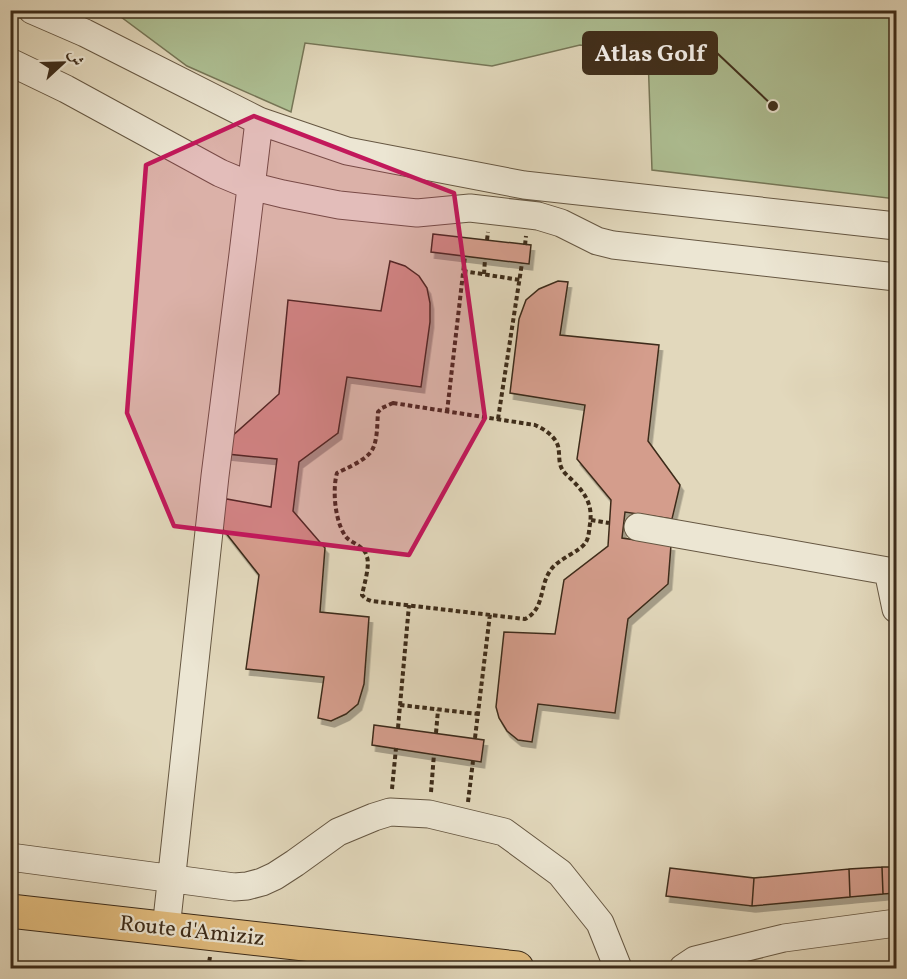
<svg xmlns="http://www.w3.org/2000/svg" width="907" height="979" viewBox="0 0 907 979" font-family="Vollkorn,Amiri,serif">
  <defs>
    <filter id="shadow"><feDropShadow dx="3.5" dy="6" stdDeviation="0" flood-color="#0004"/></filter>
  </defs>
  <rect width="100%" height="100%" fill="#e2d8bc"/>
  <filter id="stains"><feTurbulence type="fractalNoise" baseFrequency=".00333" numOctaves="4"/><feColorMatrix values="0 0 0 0 .2 0 0 0 0 .09 0 0 0 0 .02 0 0 0 .5 -.17"/></filter>
  <radialGradient id="worn" r=".72"><stop offset=".6" stop-color="#630" stop-opacity="0"/><stop offset="1" stop-color="#630" stop-opacity=".3"/></radialGradient>
  <!-- green -->
  <path fill="#aec094" stroke="#767657" stroke-width="1.5" d="M113,11H896V199L652,170L648,56L580,45L492,66L305,43L291,112L187,66Z"/>
  <!-- building -->
  <path fill="#d49d8c" stroke="#3d2c1a" stroke-width="1.5" filter="url(#shadow)" d="M433,234L531,245L529,264L431,252Z
    M390,261L405,266L419,276L427,288L430,303V322L421,387L347,377L338,433L299,462L293,511L325,548L320,612L369,617L364,684L358,704L346,714L331,721L318,718L324,677L246,669L259,575L218,523L221,498L271,507L277,459L227,454L230,438L279,394L288,300L381,311Z
    M558,281L568,282L560,335L659,345L648,441L680,485L672,519L625,512L622,538L671,545L668,584L628,619L615,713L538,704L532,742L518,740L507,731L499,718L496,707L504,632L555,634L564,580L608,546L611,500L577,459L585,405L510,393L519,319L526,300L539,289Z
    M374,725L484,740L481,762L372,745Z
    M882,867L883,894L850,897L849,869Z
    M882,867H896V893L883,894Z
    M670,868L754,878L752,906L666,896Z
    M849,869L850,897L752,906L754,878Z"/>
  <g fill="none" stroke-linecap="round" stroke-linejoin="round">
    <defs>
      <path id="minor" d="M32,10L85,33L259,121L347,151L524,185L896,226
        M10,62L66,89L220,173L251,186L283,194L339,205L417,213L470,208L538,216L561,223L597,241L613,245L896,277
        M638,527L888,571H896
        M888,571L896,609
        M10,857L234,887L247,886L262,882L275,876L295,863L338,832L374,817L390,812L429,814L504,832L560,873L600,923L618,968
        M166,929L215,476L243,254L259,121
        M683,968L695,960L784,938L896,923"/>
      <path id="major" d="M10,911L517,968"/>
    </defs>
    <!-- minor casing -->
    <use href="#minor" stroke="#665742" stroke-width="29"/>
    <!-- major casing -->
    <use href="#major" stroke="#3d2c1a" stroke-width="35"/>
    <!-- path -->
    <path stroke="#3d2c1a" stroke-width="4" stroke-dasharray="4.5 3" stroke-linecap="butt" d="M487,240L488,232
      M525,245L526,236
      M463,271L520,280
      M484,274L485,259
      M393,403L535,425C544,429 555,436 558,446C560,454 558,462 562,469C564,473 568,476 571,479C585,493 593,504 590,524C589,530 589,537 586,542C580,552 557,559 550,571C539,587 545,609 525,619L371,601L366,599L362,595C364,585 370,566 367,557C365,547 354,544 347,538C335,524 332,490 337,473C347,468 362,462 370,453C378,444 377,424 378,412L382,408Z
      M447,412L465,256
      M498,419L522,263
      M591,520L609,523
      M400,705L478,714
      M398,728L409,605
      M436,733L438,710
      M475,738L490,614
      M392,789L396,748
      M431,792L434,754
      M468,802L473,761
      M208,968L210,957"/>
    <!-- minor -->
    <use href="#minor" stroke="#ece6d3" stroke-width="27"/>
    <!-- major -->
    <use href="#major" stroke="#e1bc7e" stroke-width="33"/>
  </g>
  <!-- marked area -->
  <path fill="#c2185b" fill-opacity="0.2" stroke="#c2185b" stroke-width="4.5" stroke-linejoin="round" d="M254,116L454,193L485,418L409,555L174,526L127,413L146,165Z"/>
  <g text-anchor="middle" dominant-baseline="central" stroke-width="4.5" stroke-linejoin="round" paint-order="stroke">
    <!-- street labels -->
    <g font-size="22" fill="#3d2c1a" stroke="#ece6d3">
      <text transform="translate(192 932) rotate(6)">Route d'Amiziz</text>
    </g>
  </g>
  <!-- callouts -->
  <path fill="none" stroke="#3d2c1a" stroke-width="2" d="M773 106L717 53"/>
  <circle fill="#3d2c1a" stroke="#ece6d3" stroke-width="2" cx="773" cy="106" r="6"/>
  <rect fill="#3d2c1a" stroke="#3d2c1a" stroke-width="2" x="583" y="32" width="134" height="42" rx="6"/>
  <g font-size="24" text-anchor="middle" font-weight="bold" fill="#fff">
    <text x="650" y="61">Atlas Golf</text>
  </g>
  <!-- margin -->
  <rect width="907" height="979" fill="none" stroke="#e2d8bc" stroke-width="36"/>
  <rect x="12" y="12" width="883" height="955" fill="none" stroke="#3d2c1a" stroke-width="3"/>
  <rect x="18" y="18" width="871" height="943" fill="none" stroke="#3d2c1a" stroke-width="1.5"/>
  <!-- north arrow -->
  <g transform="translate(63 63) rotate(68)" stroke="#ece6d3" stroke-width="4.5" paint-order="stroke">
  <path d="M0-4.5L10 22L0 15L-10 22Z" fill="#3d2c1a"/>
  <text y="-9" font-size="16" font-weight="bold" text-anchor="middle" fill="#3d2c1a">ش</text>
  </g>
  <rect width="100%" height="100%" filter="url(#stains)"/>
  <rect width="100%" height="100%" fill="url(#worn)"/>
</svg>
